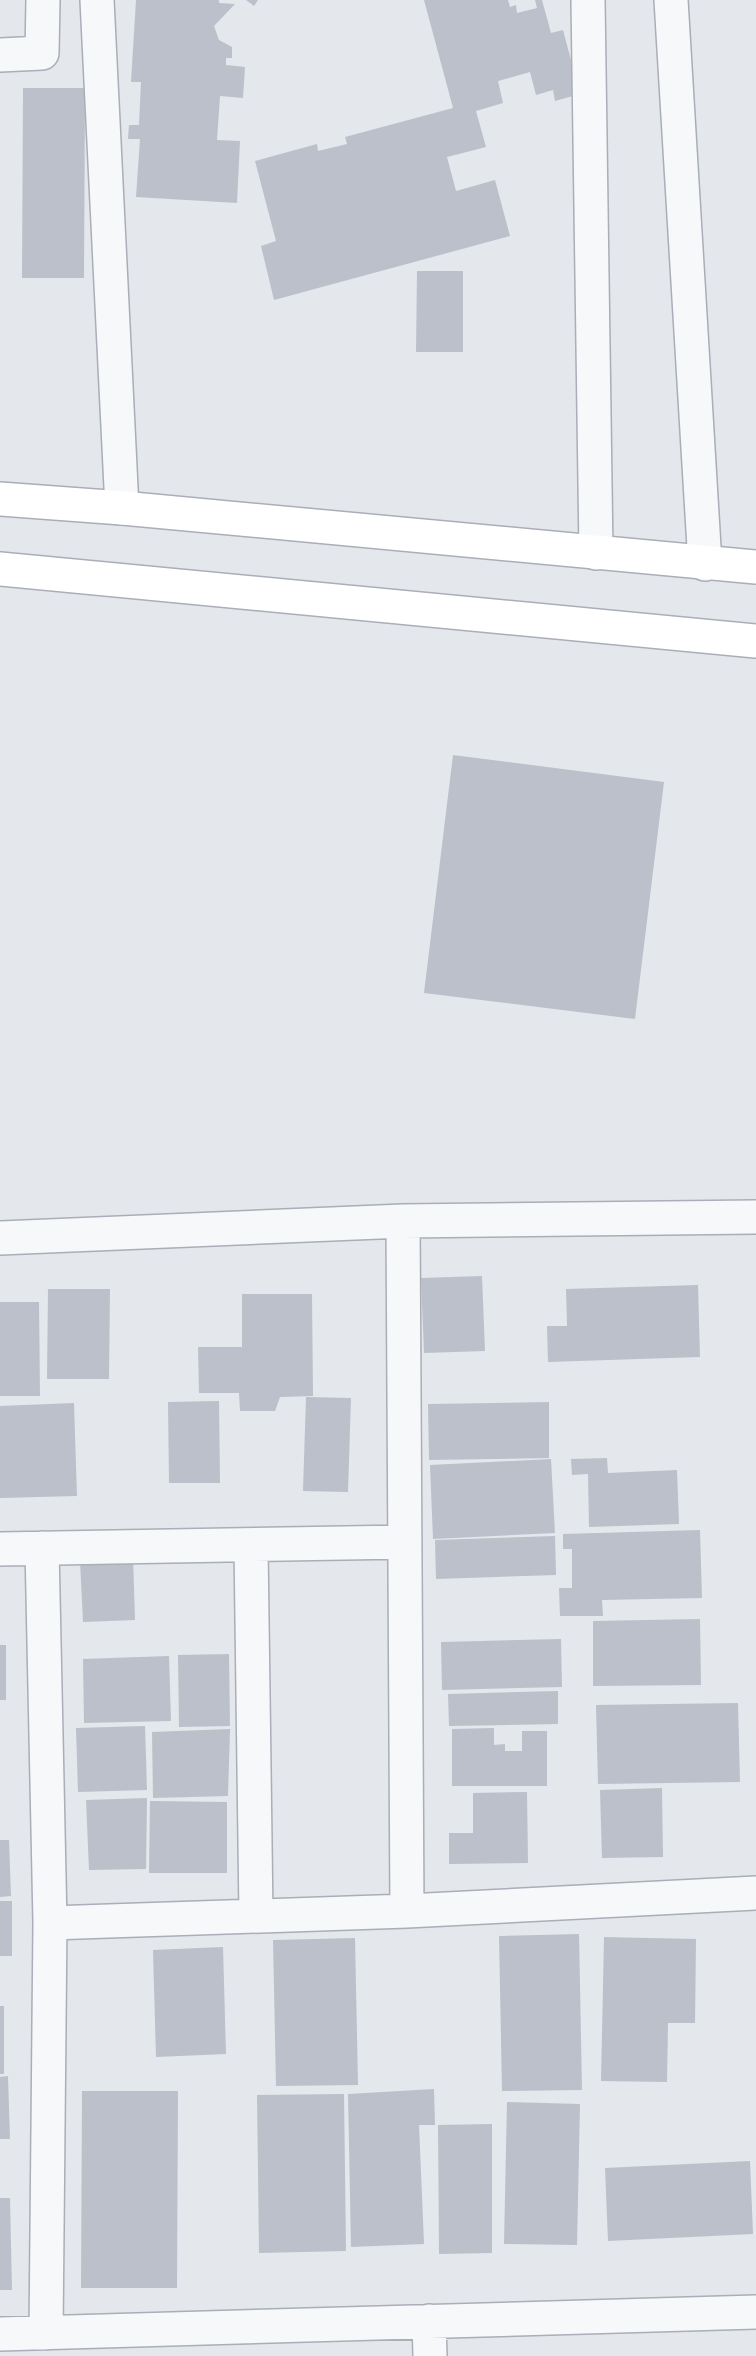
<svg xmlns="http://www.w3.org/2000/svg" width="756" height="2356" viewBox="0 0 756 2356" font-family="'DejaVu Sans',sans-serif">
  <rect width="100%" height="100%" fill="#e4e7ec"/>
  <!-- building -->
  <path fill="#bbc0ca" d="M136,0H219V3L235,4L214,26L219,40L232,47V58H226V65L245,67L243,98L220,96L217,140L240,141L237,203L136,197L140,139H128L129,125H139L141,82H131Z
    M246,0H258L254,6Z
    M424,0H508L510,7L516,5L517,13L537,8L535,0H542L551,33L563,30L580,94L555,101L553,90L536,95L530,72L498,81L503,103L476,111L486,147L447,157L456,191L495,180L510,236L274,300L261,246L276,241L255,161L317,144L318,151L347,144L345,137L453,108Z
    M23,88H85L84,278H22Z
    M417,271H463V352H416Z
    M453,755L664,782L635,1019L424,993Z
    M482,1276L485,1351L424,1353L421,1278Z
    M698,1285L700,1357L548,1362L547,1326H567L566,1289Z
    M48,1289H110L109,1379H47Z
    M242,1294H312L313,1396L280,1397L275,1411H240L239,1393H199L198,1347H242Z
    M0,1302H39L40,1396H0Z
    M306,1397L351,1398L348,1492L303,1491Z
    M219,1401L220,1483H169L168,1402Z
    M549,1402V1458L429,1460L428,1404Z
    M74,1403L77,1496L0,1498V1406Z
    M607,1458L608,1473L677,1470L679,1524L589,1527L588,1474L572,1475L571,1459Z
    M551,1459L555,1533L433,1539L430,1465Z
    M700,1530L702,1598L602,1600L603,1616H560L559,1588H572V1549H563V1534Z
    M555,1536L556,1575L436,1579L435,1540Z
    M133,1558L135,1620L83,1622L80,1561Z
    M700,1619L701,1685L593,1686V1621Z
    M561,1639L562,1687L442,1690L441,1642Z
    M0,1645H6V1700H0Z
    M229,1654L230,1726L179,1727L178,1655Z
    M169,1656L171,1721L84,1723L83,1659Z
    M558,1691V1724L449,1726L448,1694Z
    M738,1703L740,1782L598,1784L596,1705Z
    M145,1726L147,1790L78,1792L76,1728Z
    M494,1728V1745L505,1744V1751H522V1731H547V1786H452V1729Z
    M230,1729L228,1796L153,1798L152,1732Z
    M662,1788L663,1857L602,1858L600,1790Z
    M527,1792L528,1863L449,1864V1833H473V1793Z
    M147,1798L146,1869L89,1870L86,1800Z
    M150,1801L227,1802V1873H149Z
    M0,1840H9L11,1896L0,1897Z
    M0,1901H12V1956H0Z
    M579,1934L582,2090L502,2091L499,1936Z
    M604,1937L696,1939L695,2023H668L667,2082L601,2081Z
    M355,1938L358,2085L276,2086L273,1940Z
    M223,1947L226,2054L156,2057L153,1950Z
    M0,2006H4V2074H0Z
    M8,2076L10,2139H0V2077Z
    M434,2089L435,2125H419L424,2244L351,2247L348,2094Z
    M82,2091H178L177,2288H81Z
    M344,2094L346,2251L259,2253L257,2095Z
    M507,2102L580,2104L577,2245L504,2244Z
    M492,2124V2253L439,2254L438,2125Z
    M750,2161L753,2234L608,2241L605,2168Z
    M0,2198H10L12,2290H0Z"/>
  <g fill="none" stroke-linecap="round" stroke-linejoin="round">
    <defs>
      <path id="street" d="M97,0L122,508
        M588,0L596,553
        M671,0L705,564
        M0,55L42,53L43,0
        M403,1221L407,1911
        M0,1238L403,1221L756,1217
        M251,1545L256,1916
        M42,1548L50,1923
        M0,1549L404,1542
        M429,2321L430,2356
        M46,2333L50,1923L407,1911L756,1893
        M0,2334L756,2312"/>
      <path id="secondary" d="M0,499L122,508L756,567
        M0,569L756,641"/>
    </defs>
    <!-- street casing -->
    <use href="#street" stroke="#a9aeb7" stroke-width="36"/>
    <!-- secondary casing -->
    <use href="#secondary" stroke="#a9aeb7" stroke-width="36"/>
    <!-- street -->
    <use href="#street" stroke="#f7f8fa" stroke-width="33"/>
    <!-- secondary -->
    <use href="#secondary" stroke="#fff" stroke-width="33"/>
  </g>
</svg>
